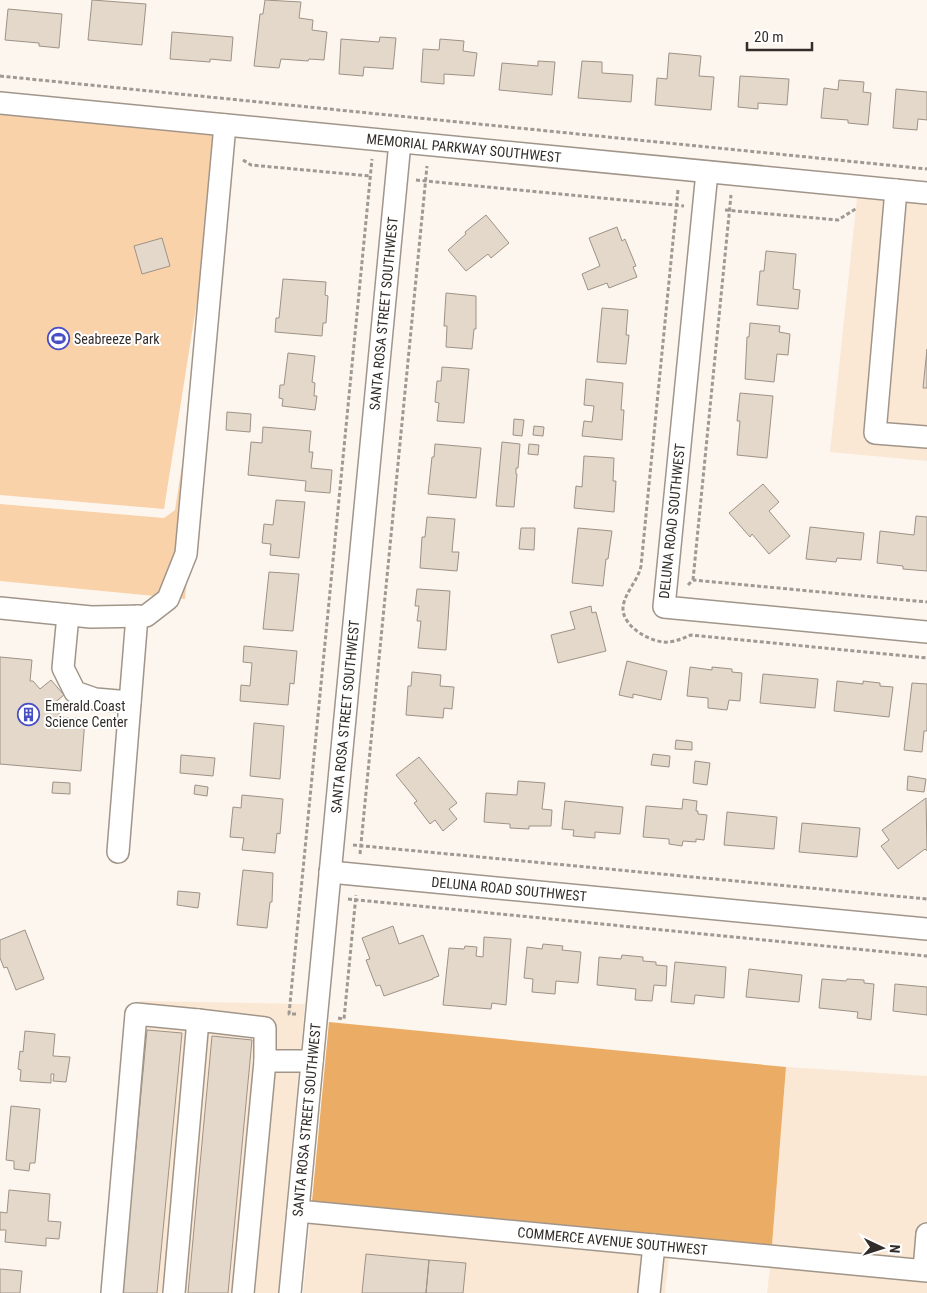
<svg xmlns="http://www.w3.org/2000/svg" width="927" height="1293" viewBox="0 0 927 1293" font-family="'Roboto Condensed',sans-serif">
  <rect width="100%" height="100%" fill="#fdf6ee"/>
  <!-- built -->
  <path fill="#fae8d5" d="M857,198L927,204V461L830,452Z
    M140,1001L305,1004L278,1293H113Z
    M786,1067L927,1076V1260L772,1245Z
    M310,1223L669,1257L665,1293H303Z
    M770,1267L927,1282V1293H767Z"/>
  <!-- green -->
  <path fill="#f9d2a9" d="M0,103L225,125L164,509L0,495Z
    M222,208L185,599L0,581V504L164,518L175,510Z"/>
  <!-- forest -->
  <path fill="#ebad65" d="M329,1022L786,1067L772,1245L312,1201Z"/>
  <!-- building -->
  <path fill="#e4d8cb" stroke="#9e9286" d="M92,0L146,4L142,45L88,40Z
    M265,0L301,2L299,18L313,20L312,30L327,32L324,60L309,59L308,61L281,59L279,68L254,66L260,14H263Z
    M8,9L62,14L59,48L39,46V43L5,40Z
    M172,32L233,37L231,61L210,59V62L170,59Z
    M380,37L396,38L393,69L364,67L363,76L339,74L341,39L379,42Z
    M440,39L464,41L463,51L477,53L474,76L444,74V84L421,82L423,49L439,50Z
    M669,53L701,56L699,76L714,77L711,110L655,105L657,78L667,79Z
    M538,61L555,62L552,95L499,90L502,63L538,66Z
    M582,61L602,62V73L633,75L631,102L578,98Z
    M740,76L789,79L787,105L758,103V109L738,107Z
    M839,80L864,82L863,92L871,93L868,125L848,123V120L821,118L824,88L838,90Z
    M896,89L927,92V120L918,119L917,130L893,128Z
    M486,215L509,243L491,258L488,254L466,271L448,250L466,234L465,232Z
    M617,227L622,241L625,239L636,266L633,267L637,277L609,288L607,283L588,290L582,274L600,266L589,238Z
    M162,238L170,266L142,274L134,246Z
    M766,251L796,254L793,289L800,290L798,309L757,305L760,271H764Z
    M283,279L326,282L325,295L328,296L326,323H323L322,336L275,332L276,318H279Z
    M446,293L476,296V329H474L472,349L446,347L447,326H444Z
    M602,308L628,310L626,335H629L626,364L597,362Z
    M750,323L780,326L779,332L790,334L788,355L777,354L774,382L745,379L747,337H749Z
    M927,349V388H923Z
    M288,353L315,356L312,382L315,383L314,396H317L315,410L282,406L283,399L279,398L280,385H284Z
    M442,367L469,369L464,423L437,421L439,403L435,402L437,381H441Z
    M586,379L623,383L621,410H624L622,440L582,436L584,421L592,422L594,406L584,405Z
    M740,393L773,396L767,458L737,455L740,421H737Z
    M227,412L251,414L250,432L226,430Z
    M514,419L524,420L522,436L513,435Z
    M534,426L544,427L543,436L533,435Z
    M263,427L311,431L309,452H313L311,468L332,470L330,493L305,491L306,481L248,475L251,442L262,443Z
    M502,442L520,444L518,468H516V474H517L514,507L496,506Z
    M435,444L481,448L476,498L428,494L432,457H434Z
    M529,444L539,445L538,455L528,454Z
    M584,456L614,458L613,481H616L614,512L574,508L576,486L582,487Z
    M763,484L779,502L769,511L790,536L769,554L752,534L750,537L729,513Z
    M276,500L305,502L299,558L270,555L271,544L262,543L264,524L273,525Z
    M916,516L927,517V571L903,569V566L877,563L880,531L914,535Z
    M427,517L455,519L452,552H459L457,571L420,568L422,537H425Z
    M810,527L864,533L861,560L837,558L836,562L806,559Z
    M521,528H535L534,550L519,549Z
    M578,528L612,531L608,559H606L603,586L572,583Z
    M269,572L299,574L293,631L263,629Z
    M417,589L450,591L446,650L418,648L421,621H417L419,606H415Z
    M591,606L592,613L596,612L606,651L558,663L551,635L575,629L570,612Z
    M244,646L297,651L294,684L290,683L288,705L240,701L241,685L250,686L252,663L243,662Z
    M0,657L32,660L30,681H33L40,689L51,680L64,695L53,704L59,712V717L85,719L81,771L0,764Z
    M627,661L667,671L661,700L633,694V698L619,695Z
    M690,667L712,670V667L732,669V672L742,673L740,701L729,700L727,710L708,708V698L687,696Z
    M412,672L441,675L440,686L454,687L452,709L444,708L443,718L406,715L408,686H411Z
    M763,674L818,679L815,708L760,703Z
    M837,681L863,684V681L880,683V686L893,687L889,717L834,711Z
    M912,683L927,684V731H924L922,752L904,750Z
    M254,723L284,726L280,779L250,776Z
    M676,740L692,742V750L675,749Z
    M653,754L670,756L669,767L651,765Z
    M181,755L215,758L213,776L180,773Z
    M419,757L457,803L449,809L457,819L443,831L435,820L430,824L414,803L417,801L396,775Z
    M695,761L710,763L707,785L693,783Z
    M908,776L926,779L924,792L907,790Z
    M518,781L545,783L542,809L552,810L551,826H529V829L510,828V824L484,822L486,793L517,795Z
    M53,782L70,783V794L52,793Z
    M195,785L208,787L207,796L194,794Z
    M242,795L283,799L280,834L277,833L275,853L242,850L244,838L230,837L233,807L241,808Z
    M926,798L927,851L925,849L898,869L881,846L889,840L882,830Z
    M683,799L697,801L696,811H698V814L707,815L704,840L696,839V842L683,841L682,846L669,844V839L643,837L646,806L682,809Z
    M565,801L623,807L620,834L595,832V838L573,836L574,830L562,829Z
    M727,812L777,817L774,849L724,845Z
    M802,823L860,828L857,857L799,852Z
    M243,870L273,873L272,902H270L267,928L237,925Z
    M178,891L200,893L198,908L177,905Z
    M393,926L399,944L423,935L439,976L433,978V979L384,996L380,985L376,986L366,960L370,959L362,938Z
    M25,930L44,979L16,990L7,967L4,968L0,958V940Z
    M484,937L511,939L506,1005L492,1003L491,1009L443,1005L449,948L464,949L465,946L477,947L476,956L483,957Z
    M543,944L563,946L562,950L581,952L578,983L556,981L555,994L532,992L533,979L524,978L527,947L542,949Z
    M622,955L643,957V961L656,962V965L667,966L666,986L654,985L652,1001L635,1000L636,989L597,985L599,957L621,959Z
    M675,962L726,967L724,998L695,995L694,1004L671,1002Z
    M749,969L802,975L799,1002L746,997Z
    M822,979L846,981L847,979L864,980V983L874,984L871,1020L857,1018L858,1012L819,1008Z
    M895,984L927,987V1015L893,1011Z
    M147,1030L182,1033L157,1293H122Z
    M25,1031L55,1034L53,1056L70,1057L66,1082L53,1081L54,1074H51V1083L20,1081L21,1070L18,1069L20,1051L23,1052Z
    M212,1036L252,1040L228,1293H188Z
    M11,1106L40,1109L35,1163H30L29,1171L14,1169V1161L6,1160Z
    M9,1190L50,1194L48,1221L61,1222L59,1239L46,1238V1246L5,1242L6,1230H0V1212L7,1213Z
    M366,1254L429,1260L426,1293H362Z
    M429,1260L466,1263L463,1293H426Z
    M0,1269L22,1271L20,1293H0Z"/>
  <g fill="none" stroke-linecap="round" stroke-linejoin="round">
    <defs>
      <g id="minor">
        <path id="s1" d="M0,103L927,193"/>
        <path d="M707,172L664,607L927,632"/>
        <path d="M896,190L875,433L927,437"/>
        <path d="M0,608L91,617L146,616L168,599L186,554L225,125"/>
        <path d="M68,615L63,668L75,692L95,699L130,702"/>
        <path d="M118,852L137,616"/>
        <path id="s2" d="M330,872L927,929"/>
        <path d="M265,1061H312"/>
        <path id="s3" d="M298,1211L927,1271"/>
        <path d="M924,1270L927,1234"/>
        <path d="M112,1293L136,1014L198,1020"/>
        <path d="M174,1293L198,1020L265,1028V1061L243,1293"/>
        <path id="s4" d="M290,1293L400,142"/>
        <path d="M649,1293L654,1245"/>
      </g>
    </defs>
    <!-- minor casing -->
    <use href="#minor" stroke="#a19589" stroke-width="24"/>
    <!-- path -->
    <path stroke="#9f9993" stroke-width="3" stroke-dasharray="4 2.5" stroke-linecap="butt" d="M0,76L927,169
      M243,160L251,165L370,176
      M416,180L684,206
      M678,190L641,566C638,581 624,593 623,608C622,627 653,644 669,642C677,641 684,638 691,635L927,658
      M725,210L838,220L857,208
      M693,580L731,195
      M688,585L693,580L927,602
      M353,845L927,899
      M360,854L427,166
      M348,899L927,956
      M296,1014H289L372,159
      M338,1018L344,1019L356,895"/>
    <!-- minor -->
    <use href="#minor" stroke="#fff" stroke-width="21"/>
  </g>
  <!-- icons -->
  <defs>
    <symbol id="stadium-ring" viewBox="-11 -11 22 22"><circle r="9.5" fill="#fff" stroke="#484ec4" stroke-width="1.5"/><path d="M0-5a6.5 5 0 1 0 0 10a6.5 5 0 1 0 0-10ZM-3.5-1.8h7v3.6h-7Z" fill="#484ec4"/></symbol>
    <symbol id="building-ring" viewBox="-11 -11 22 22"><circle r="9.5" fill="#fff" stroke="#484ec4" stroke-width="1.5"/><path d="M-4-6H4V6H1V3H-1V6H-4ZM-2.5-4.3h1.7v1.8h-1.7ZM.8-4.3h1.7v1.8H.8ZM-2.5-1h1.7V.8h-1.7ZM.8-1h1.7V.8H.8Z" fill="#484ec4"/></symbol>
  </defs>
  <g fill-rule="evenodd">
    <use href="#stadium-ring" x="46" y="326" width="25" height="25"/>
    <use href="#building-ring" x="16" y="702" width="25" height="25"/>
  </g>
  <g text-anchor="middle" dominant-baseline="central" stroke-width="4" stroke-linejoin="round" paint-order="stroke">
    <!-- street labels -->
    <g font-size="14" fill="#322d29" stroke="#fff">
      <text stroke="none"><textPath href="#s1" startOffset="466">MEMORIAL PARKWAY SOUTHWEST</textPath></text>
      <text stroke="none"><textPath href="#s4" startOffset="984">SANTA ROSA STREET SOUTHWEST</textPath></text>
      <text transform="translate(672 521) rotate(-84)">DELUNA ROAD SOUTHWEST</text>
      <text stroke="none"><textPath href="#s4" startOffset="579">SANTA ROSA STREET SOUTHWEST</textPath></text>
      <text stroke="none"><textPath href="#s2" startOffset="180">DELUNA ROAD SOUTHWEST</textPath></text>
      <text stroke="none"><textPath href="#s4" startOffset="174">SANTA ROSA STREET SOUTHWEST</textPath></text>
      <text stroke="none"><textPath href="#s3" startOffset="316">COMMERCE AVENUE SOUTHWEST</textPath></text>
    </g>
    <!-- poi labels -->
    <g font-size="14" fill="#322d29" stroke="#fff" text-anchor="start">
      <text x="74" y="339">Seabreeze Park</text>
      <text x="45" y="706">Emerald Coast<tspan x="45" dy="16">Science Center</tspan></text>
    </g>
  </g>
  <!-- north arrow -->
  <g transform="translate(882 1248) rotate(94)" stroke="#ffffff" stroke-width="4" paint-order="stroke">
  <path d="M0-4L9 19L0 12L-9 19Z" fill="#322d29"/>
  <text y="-8" font-size="14" font-weight="bold" text-anchor="middle" fill="#322d29">N</text>
  </g>
  <!-- scale -->
  <path d="M747 42v8h65v-8" fill="none" stroke="#322d29" stroke-width="2.5"/>
  <text x="754" y="42" font-size="15" fill="#322d29" stroke="#ffffff" stroke-width="4" paint-order="stroke">20 m</text>
</svg>
